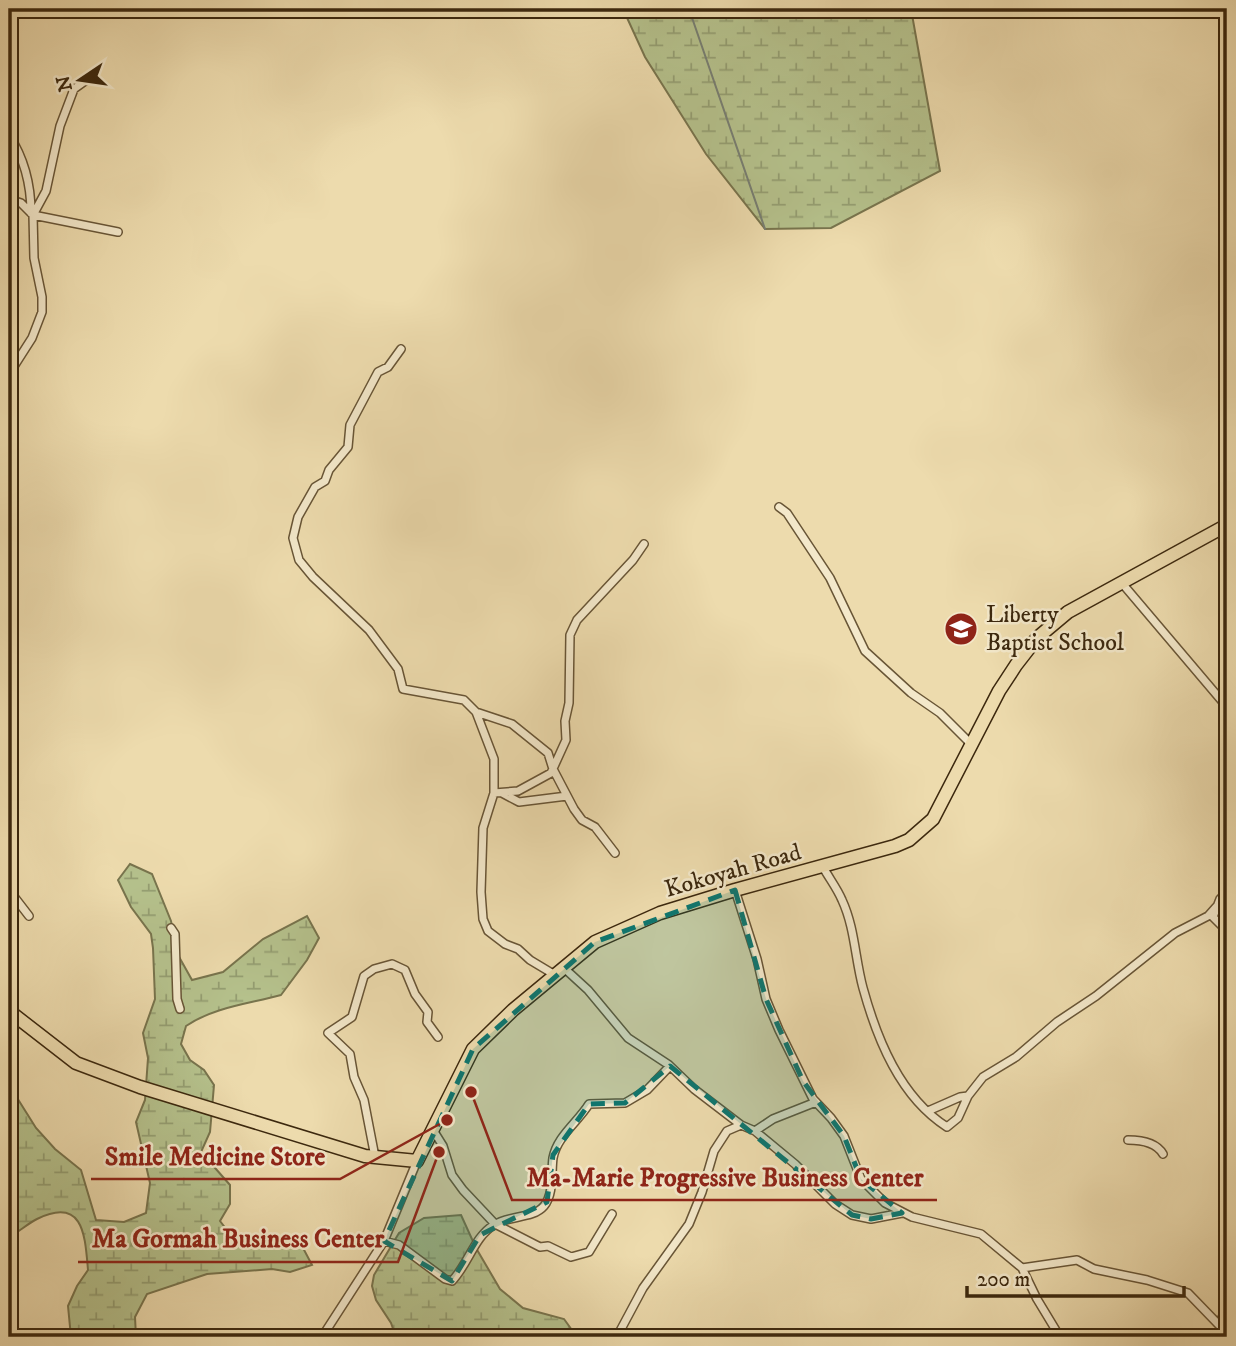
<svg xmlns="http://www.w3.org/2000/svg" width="1236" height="1346" viewBox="0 0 1236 1346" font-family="'IM FELL DW Pica',serif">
  <defs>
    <pattern id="wetland-marsh" width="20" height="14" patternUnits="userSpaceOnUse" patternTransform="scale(1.75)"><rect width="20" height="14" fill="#b5c18c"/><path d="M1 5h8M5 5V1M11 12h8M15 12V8" fill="none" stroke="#949d71"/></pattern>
  </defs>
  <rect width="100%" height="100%" fill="#eddbad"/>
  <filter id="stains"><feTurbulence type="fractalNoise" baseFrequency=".00286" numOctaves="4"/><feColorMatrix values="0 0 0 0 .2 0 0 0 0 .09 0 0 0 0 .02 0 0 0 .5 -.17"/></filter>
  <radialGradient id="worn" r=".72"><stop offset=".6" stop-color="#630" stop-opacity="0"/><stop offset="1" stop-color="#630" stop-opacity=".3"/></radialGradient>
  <!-- wetland -->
  <path fill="url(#wetland-marsh)" stroke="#78744d" stroke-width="2" d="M623,9H911L940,171L831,228L765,229L706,154L645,57Z
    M130,864L152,874L171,921L178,955L192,980L223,972L263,939L307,916L319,938L307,960L281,995C248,1004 214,1007 186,1026L181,1044L190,1060L204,1070L214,1085L210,1132L201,1152L230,1185V1204L220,1221L230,1234C254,1239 279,1239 302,1246L312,1265L290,1272L272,1269L207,1274L147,1294L135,1317L136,1337H71L68,1306L77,1286L88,1270C85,1236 84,1196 37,1219C27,1224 19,1232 9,1237V1085L36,1128L55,1149L81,1170L96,1220L124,1222L146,1213L150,1183L136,1122L145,1100L148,1058L143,1033L155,999L153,948L151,934L131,907L118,880Z
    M461,1215L476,1248L500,1289L523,1308L564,1319L577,1337H396L391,1323L376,1300L372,1286L374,1275L399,1233L424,1218Z"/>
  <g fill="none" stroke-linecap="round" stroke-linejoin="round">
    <!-- stream -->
    <path stroke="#777e72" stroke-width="2" d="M689,9L765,229"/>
    <defs>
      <path id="street" d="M9,135C24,158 31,185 31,213
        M9,199L21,203L33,215L118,232
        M401,349L388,367L378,372L350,425L348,447L329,470L325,481L315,487L298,517L293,538L299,560L313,577L369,630L398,669L403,689L464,700L476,712L494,759V793L483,828L481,892L483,919L488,931L505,944L518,949L530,960L555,975
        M9,374L32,338L42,312V297L34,258L33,215L46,191L60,126L74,89L95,74
        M779,507L787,513L830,578L865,651L911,693L940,713L971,744
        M1121,582L1227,707
        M476,712L512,724L548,753L553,769L574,809L582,820L595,827L615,853
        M494,793L518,791L551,773L566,740L565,721L569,703L570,635L577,620L633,560L644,544
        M502,793L519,802L567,796
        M823,867C829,878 837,888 842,900C855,928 855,959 863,988C877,1039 900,1097 947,1127L958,1118L968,1096L983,1077L1016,1057L1057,1022L1096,996L1175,933L1208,916L1216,907
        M9,890L29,916
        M735,890L757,959L766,999L779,1030L813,1099L831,1118L844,1136L861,1179L885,1203L912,1217L981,1234L1022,1268L1037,1299L1060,1337
        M1227,892L1220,899L1213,917L1227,931
        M171,928L175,934L177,999L180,1009
        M564,968L588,990L628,1038L669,1065L694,1089L741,1125
        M928,1111L960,1097L968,1096
        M433,1130L443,1146L452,1175L463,1190L495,1224L540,1247L548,1246L571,1257L589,1252L612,1214
        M755,1131L795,1164L835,1204L852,1215L871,1219L902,1213
        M1128,1140C1141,1140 1156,1142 1163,1154
        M375,1157L364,1100L354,1077L350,1054L328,1033L352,1017L364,976L374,969L392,964L405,970L415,994L428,1012L427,1022L438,1037
        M384,1241L399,1245L445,1279L452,1281C469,1263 474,1237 494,1225C509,1215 533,1219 544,1206C554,1194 551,1172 553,1158C557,1136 578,1122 589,1104L625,1103L647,1090L670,1066
        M1022,1268L1077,1260L1094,1269L1147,1280L1188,1293L1219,1325L1227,1306
        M322,1337L384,1241L417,1161
        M619,1337L620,1331L643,1288L689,1224L702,1192L714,1151L727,1131L741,1125L755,1131L773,1119L816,1102"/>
      <path id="primary" d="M9,1011L76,1063L140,1087L365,1156L417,1161L473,1049L513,1010L595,942L660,913L735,890L895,846L909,840L933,819L999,691L1016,665L1037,638L1068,612L1227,525"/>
    </defs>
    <!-- street casing -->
    <use href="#street" stroke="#685536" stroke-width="10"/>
    <!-- primary casing -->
    <use href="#primary" stroke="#3c280e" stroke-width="15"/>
    <!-- street -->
    <use href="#street" stroke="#f3e8ca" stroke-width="7"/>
    <!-- primary -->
    <use href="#primary" stroke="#eddbad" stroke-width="12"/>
  </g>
  <!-- marked area -->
  <path fill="#0f766e" fill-opacity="0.2" stroke="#0f766e" stroke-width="5" stroke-dasharray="14 9" stroke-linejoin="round" d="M735,890L766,999L803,1081L844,1136L861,1179L902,1213L871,1219L852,1215L670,1066L625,1103L589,1104L553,1155L547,1202L480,1235L452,1281L384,1241L473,1049L595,942Z"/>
  <!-- icons -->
  <defs>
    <symbol id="school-disc" viewBox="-11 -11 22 22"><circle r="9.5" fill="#8f2418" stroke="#f3e8ca"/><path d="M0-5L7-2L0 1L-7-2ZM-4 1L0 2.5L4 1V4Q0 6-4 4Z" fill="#fff"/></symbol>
  </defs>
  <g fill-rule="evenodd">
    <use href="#school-disc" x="942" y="610" width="38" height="38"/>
  </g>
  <g text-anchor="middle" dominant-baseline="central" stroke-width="5" stroke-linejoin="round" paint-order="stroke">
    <!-- poi labels -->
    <g font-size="24" fill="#3c280e" stroke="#f3e8ca" text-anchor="start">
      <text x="986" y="615">Liberty<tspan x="986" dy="28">Baptist School</tspan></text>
    </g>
    <!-- street labels -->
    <g font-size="24" fill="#3c280e" stroke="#f3e8ca">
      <text transform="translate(733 871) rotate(-16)">Kokoyah Road</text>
    </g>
  </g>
  <!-- callouts -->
  <path fill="none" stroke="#8f2418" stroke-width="2.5" d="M447 1120L340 1179H91M471 1092L512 1200H937M439 1152L398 1262H78"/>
  <g fill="#8f2418" stroke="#f3e8ca" stroke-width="2.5">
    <circle cx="447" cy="1120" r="7"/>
    <circle cx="471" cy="1092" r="7"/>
    <circle cx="439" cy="1152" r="7"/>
  </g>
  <g font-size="26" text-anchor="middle" font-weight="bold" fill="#8f2418" stroke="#f3e8ca" stroke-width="5" stroke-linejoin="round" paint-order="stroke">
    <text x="215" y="1165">Smile Medicine Store</text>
    <text x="725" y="1186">Ma-Marie Progressive Business Center</text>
    <text x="238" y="1247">Ma Gormah Business Center</text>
  </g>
  <!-- margin -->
  <rect width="1236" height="1346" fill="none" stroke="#eddbad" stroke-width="35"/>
  <rect x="10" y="10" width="1215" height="1325" fill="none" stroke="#3c280e" stroke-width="3.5"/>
  <rect x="18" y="18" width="1201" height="1311" fill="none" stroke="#3c280e" stroke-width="2"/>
  <!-- north arrow -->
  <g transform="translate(80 80) rotate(257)" stroke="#f3e8ca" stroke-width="5" paint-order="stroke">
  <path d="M0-5L12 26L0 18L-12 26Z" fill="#3c280e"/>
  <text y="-10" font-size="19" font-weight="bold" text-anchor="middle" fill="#3c280e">N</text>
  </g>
  <!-- scale -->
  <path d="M967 1286v10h217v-10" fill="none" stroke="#3c280e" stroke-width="3.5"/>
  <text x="977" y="1286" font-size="21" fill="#3c280e" stroke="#f3e8ca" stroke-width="5" paint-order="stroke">200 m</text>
  <rect width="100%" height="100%" filter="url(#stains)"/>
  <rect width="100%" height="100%" fill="url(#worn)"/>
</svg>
